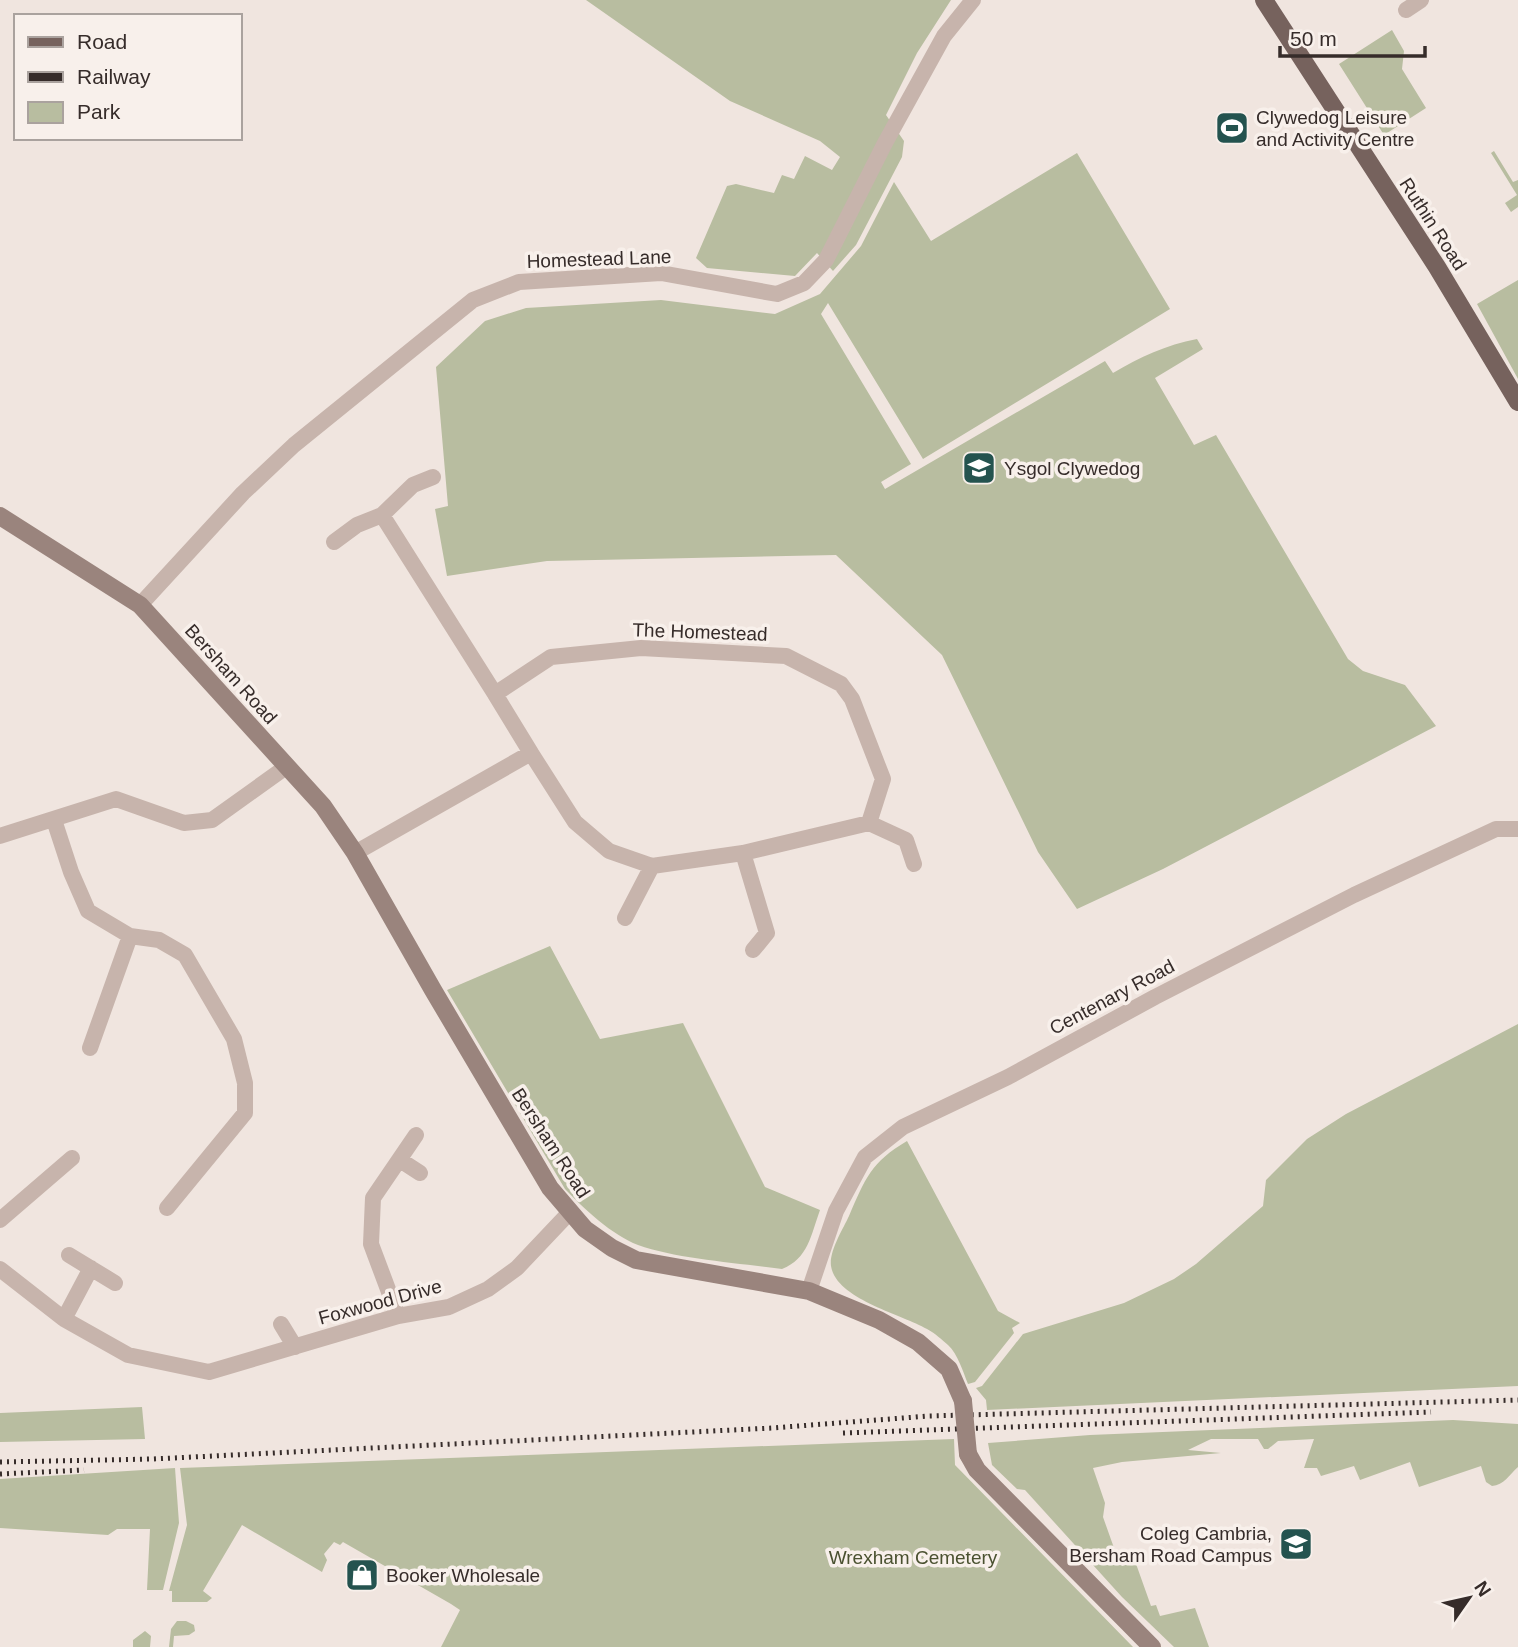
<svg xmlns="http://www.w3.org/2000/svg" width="1518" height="1647" viewBox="0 0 1518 1647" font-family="Arial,sans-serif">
  <rect width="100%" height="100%" fill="#f0e5df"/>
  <!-- green -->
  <path fill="#b8bda0" d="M586,0H951L917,53L886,115L904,141L902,157L856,245L833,271L817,253L795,276L707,268L696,258L727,186L736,184L774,193L782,175L794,179L805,156L832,170L840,157L820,141L730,101Z
    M1392,30L1404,51L1402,69L1426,108L1384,135L1339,64Z
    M1494,151L1513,182L1518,180V207L1511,212L1505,203L1517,195L1491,153Z
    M1077,153L1170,309L923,459L828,303L821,314L911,464L881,482L885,489L1105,361L1113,373C1140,357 1166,345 1197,339L1203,349L1155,378L1194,445L1216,435L1348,659L1363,671L1405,685L1436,726L1163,869L1077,909L1038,852L942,655L836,555L547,561L447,576L435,509L448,506L436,367L485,321L526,308L661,300L775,314L820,294L861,246L894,182L931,241Z
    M1518,280V379L1477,304Z
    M550,946L600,1039L683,1023L765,1187L820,1210C811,1235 808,1259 782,1269C739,1263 677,1259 638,1245C612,1235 584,1209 565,1189L447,990Z
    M1518,1024V1386L987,1410L986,1400L976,1388L982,1386L1023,1334L1124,1303L1174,1279L1196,1264L1263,1206L1266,1180L1307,1139L1346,1114Z
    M907,1141L998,1311L1020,1323L1012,1328L1014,1333L975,1382L968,1384C963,1372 958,1354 948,1345C942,1340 935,1333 927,1329C901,1314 836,1299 831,1266C829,1251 843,1229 849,1216C865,1179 871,1162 907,1141Z
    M142,1407L145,1439L0,1442V1413Z
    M1453,1420L1518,1424V1467C1509,1475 1504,1485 1492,1486L1486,1482L1481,1466L1419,1487L1410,1462L1360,1480L1354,1466L1321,1476L1317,1468H1304L1314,1439L1278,1441L1268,1449H1264L1258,1439H1211L1188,1450L1221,1453L1122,1462L1093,1468L1105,1503L1103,1517L1119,1562L1122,1566L1135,1561L1151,1606L1156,1605L1160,1616L1195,1608L1209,1647H1174L1122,1597L1025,1490L1017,1489L992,1465L988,1443L1090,1435Z
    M954,1439L955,1465L1133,1647H441L460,1610L451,1604L343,1542L340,1545L334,1542L324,1554L327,1560L322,1572L242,1525L203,1591L212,1598L207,1602H172V1591H169L187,1525L180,1468Z
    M175,1468L179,1523L163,1590H147L150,1529H117L108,1535L0,1528V1479Z
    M177,1621H186L194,1625L195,1631L189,1635L174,1636L173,1647H169L171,1629Z
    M145,1631L151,1636L150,1647H133V1640Z"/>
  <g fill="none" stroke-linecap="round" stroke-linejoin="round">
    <!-- street -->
    <path stroke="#c7b4ac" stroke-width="16" d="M1406,10L1421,0
      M382,515L495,694
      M334,542L357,525L382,515L413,485L433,477
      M140,605L243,493L294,445L473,300L519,282L661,273L777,294L804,283L826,260L885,143L944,36L973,0
      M54,820L71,872L88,911L130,936L159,940L185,955L234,1039L245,1083V1113L167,1208
      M869,823L906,840L914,864
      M0,836L116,799L184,823L212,820L286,767
      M355,853L531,753L495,694L551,657L641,648L786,656L841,684L852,699L883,779L869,823L743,853L652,866L609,851L575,822L531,753
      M743,853L767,933L753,950
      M625,918L652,866
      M90,1048L130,936
      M400,1160L420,1173
      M0,1220L72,1158
      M69,1255L115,1283
      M0,1269L64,1319L128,1355L209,1372L398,1316L449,1307L488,1289L517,1268L570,1212
      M809,1291L836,1211L865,1157L903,1127L1008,1077L1155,997L1354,895L1496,829H1518
      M398,1316L371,1244L373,1198L416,1135
      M64,1319L91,1268
      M281,1324L295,1347"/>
    <!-- secondary -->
    <path stroke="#9a847d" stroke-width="18" d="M0,516L140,605L323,806L355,853L433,990L550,1188L585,1229L612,1248L636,1260L809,1291L879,1320L918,1342L949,1369L963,1401
      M968,1454L977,1470L1152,1647"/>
    <!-- primary -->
    <path stroke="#76625d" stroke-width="18" d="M1264,0L1437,267L1518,402"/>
    <!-- rail -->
    <path stroke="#362c2a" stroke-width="5" stroke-dasharray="2 5" stroke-linecap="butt" d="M843,1433L1431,1412
      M0,1462L153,1459L772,1428L929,1416L1518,1400
      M0,1474L84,1470"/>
    <!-- secondary-bridge -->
    <path stroke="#9a847d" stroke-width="18" d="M963,1401L968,1454"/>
  </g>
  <!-- icons -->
  <defs>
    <symbol id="stadium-square" viewBox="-11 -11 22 22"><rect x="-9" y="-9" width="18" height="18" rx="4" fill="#24534f" stroke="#f8f0eb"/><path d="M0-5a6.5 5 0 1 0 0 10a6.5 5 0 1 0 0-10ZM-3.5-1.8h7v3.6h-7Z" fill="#fff"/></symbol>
    <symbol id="school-square" viewBox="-11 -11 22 22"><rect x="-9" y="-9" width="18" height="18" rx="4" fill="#24534f" stroke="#f8f0eb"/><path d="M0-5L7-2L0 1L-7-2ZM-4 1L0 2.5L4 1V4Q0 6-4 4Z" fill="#fff"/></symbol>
    <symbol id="university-square" viewBox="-11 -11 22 22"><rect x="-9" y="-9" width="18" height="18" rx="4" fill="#24534f" stroke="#f8f0eb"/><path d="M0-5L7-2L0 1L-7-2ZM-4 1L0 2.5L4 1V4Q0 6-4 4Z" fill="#fff"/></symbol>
    <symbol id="shop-square" viewBox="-11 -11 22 22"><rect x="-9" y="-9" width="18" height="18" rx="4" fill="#24534f" stroke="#f8f0eb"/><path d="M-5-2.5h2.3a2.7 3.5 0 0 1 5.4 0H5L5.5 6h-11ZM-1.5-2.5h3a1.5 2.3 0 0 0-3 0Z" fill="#fff"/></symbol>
  </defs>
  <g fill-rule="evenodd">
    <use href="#stadium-square" x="1213" y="109" width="38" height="38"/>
    <use href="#school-square" x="960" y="449" width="38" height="38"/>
    <use href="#university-square" x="1277" y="1525" width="38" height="38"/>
    <use href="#shop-square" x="343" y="1556" width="38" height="38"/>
  </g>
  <g text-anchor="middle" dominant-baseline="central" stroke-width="7" stroke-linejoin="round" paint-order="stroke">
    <!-- poi labels -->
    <g font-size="19" fill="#362c2a" stroke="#f8f0eb" text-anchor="start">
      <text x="1256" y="117">Clywedog Leisure<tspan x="1256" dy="22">and Activity Centre</tspan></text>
      <text x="1004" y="468">Ysgol Clywedog</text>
      <text x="1272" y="1533" text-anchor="end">Coleg Cambria,<tspan x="1272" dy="22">Bersham Road Campus</tspan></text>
      <text x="386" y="1575">Booker Wholesale</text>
    </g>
    <!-- street labels -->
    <g font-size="19" fill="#362c2a" stroke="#f8f0eb">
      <text transform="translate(1433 224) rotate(57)">Ruthin Road</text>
      <text transform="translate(599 259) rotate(-2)">Homestead Lane</text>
      <text transform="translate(700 632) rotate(2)">The Homestead</text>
      <text transform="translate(231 674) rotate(48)">Bersham Road</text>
      <text transform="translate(1112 997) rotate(-28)">Centenary Road</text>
      <text transform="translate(551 1143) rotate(57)">Bersham Road</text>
      <text transform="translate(380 1302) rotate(-15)">Foxwood Drive</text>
    </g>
    <!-- park labels -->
    <g font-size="19" fill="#4a5130" stroke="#f8f0eb">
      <text x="913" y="1557">Wrexham Cemetery</text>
    </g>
  </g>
  <!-- legend -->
  <rect x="14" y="14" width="228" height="126" fill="#f8f0eb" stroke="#aaa29e" stroke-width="2"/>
  <rect x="28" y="37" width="35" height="10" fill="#76625d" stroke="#aaa29e" stroke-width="2"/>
  <text x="77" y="49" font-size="21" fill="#362c2a">Road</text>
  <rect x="28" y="72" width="35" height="10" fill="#362c2a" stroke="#aaa29e" stroke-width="2"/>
  <text x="77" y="84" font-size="21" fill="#362c2a">Railway</text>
  <rect x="28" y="102" width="35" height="21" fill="#b8bda0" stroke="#aaa29e" stroke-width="2"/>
  <text x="77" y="119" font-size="21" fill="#362c2a">Park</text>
  <!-- north arrow -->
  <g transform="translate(1469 1598) rotate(56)" stroke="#f8f0eb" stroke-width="5" paint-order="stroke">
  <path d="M0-5L12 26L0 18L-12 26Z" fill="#362c2a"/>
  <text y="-10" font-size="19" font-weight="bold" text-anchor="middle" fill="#362c2a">N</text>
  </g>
  <!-- scale -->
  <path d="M1280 46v10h145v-10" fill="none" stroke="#362c2a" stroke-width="3.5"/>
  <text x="1290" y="46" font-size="21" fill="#362c2a" stroke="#f8f0eb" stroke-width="5" paint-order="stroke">50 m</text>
</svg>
